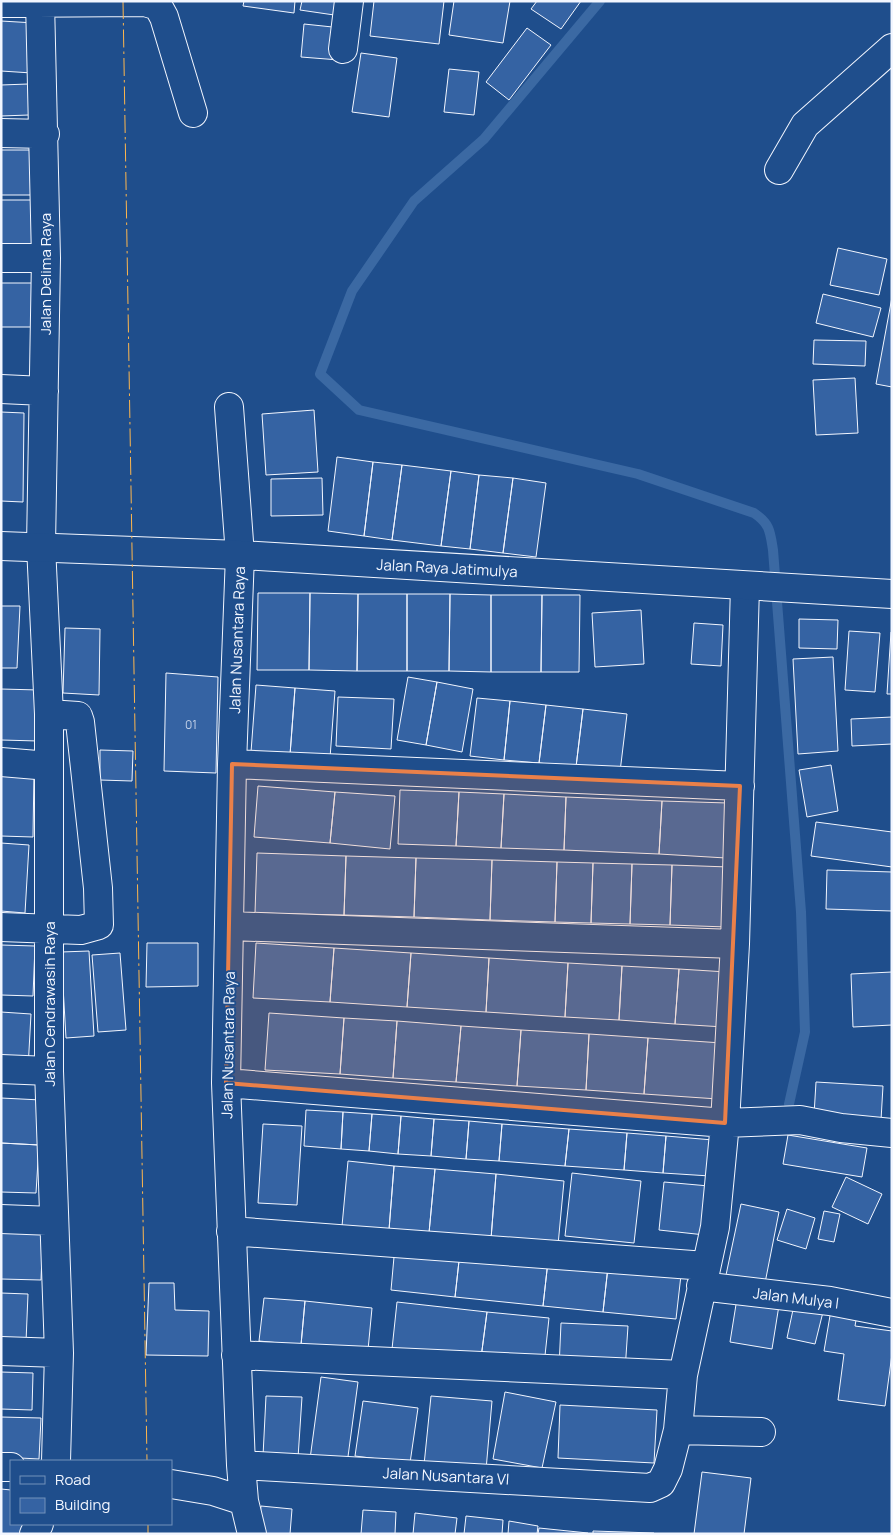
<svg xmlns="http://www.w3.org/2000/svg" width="893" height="1535" viewBox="0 0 893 1535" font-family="Manrope,sans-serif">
  <rect width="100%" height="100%" fill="#1f4e8c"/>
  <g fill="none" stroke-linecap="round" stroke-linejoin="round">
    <!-- stream -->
    <path stroke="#3b69a3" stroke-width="10" d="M600,1L484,139L414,201L352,291L320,374L359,410L638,474L754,513C770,524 770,531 773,550L801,912L805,1032L789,1104"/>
  </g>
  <!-- building -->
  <path fill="#3563a3" stroke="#f2f6ff" d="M244,1H295L294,13L243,6Z
    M302,1H344L341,16L300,10Z
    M374,1H444L439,44L370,36Z
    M454,1H510L503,43L449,35Z
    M537,1H581L561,29L531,9Z
    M1,21L35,23L32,73L1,71Z
    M304,24L342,28L339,60L301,57Z
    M527,28L551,45L509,100L486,82Z
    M361,53L397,58L389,117L352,112Z
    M449,69L479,72L474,115L444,112Z
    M28,84L29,115L1,116V85Z
    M1,150H36L35,195H1Z
    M1,200H36V244H1Z
    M838,248L887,259L879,295L830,285Z
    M1,283H33L32,327H1Z
    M823,294L881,308L873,337L816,323Z
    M892,297V387L876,384Z
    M814,340L866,341L865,366L813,364Z
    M855,378L858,433L816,435L813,380Z
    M314,410L318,472L266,475L262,414Z
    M1,412L24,413L23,502L1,501Z
    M337,457L373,462L364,536L328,531Z
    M373,462L402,465L392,540L364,536Z
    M402,465L451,471L441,546L392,540Z
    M451,471L479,475L470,549L441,546Z
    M479,475L513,478L503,553L470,549Z
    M322,478L323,515L271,516V479Z
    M513,478L546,483L536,557L503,553Z
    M258,593H310L309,670H257Z
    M310,593L358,594L357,671L309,670Z
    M358,594H407V671H357Z
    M407,594H450L449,671H407Z
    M450,594L491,595V672L449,671Z
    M491,595H542L541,672H491Z
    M542,595H580L579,672H541Z
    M1,606H20L17,668H1Z
    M641,610L644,664L595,667L592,613Z
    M799,619L838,620L837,649L799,648Z
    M694,623L723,625L721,666L691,664Z
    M65,628L100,629L99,695L63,693Z
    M849,631L880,633L875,692L845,690Z
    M891,632H892V694H887Z
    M833,657L838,751L798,754L793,659Z
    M166,673L218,677L216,773L164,771Z
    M408,677L437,682L426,745L397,740Z
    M437,682L473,689L462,752L426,745Z
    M256,685L295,688L290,755L251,752Z
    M295,688L335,691L330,758L290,755Z
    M1,689L39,690L38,741L1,740Z
    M338,697L394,699L391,749L336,746Z
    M477,698L510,701L504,760L470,756Z
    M510,701L546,705L539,763L504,760Z
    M546,705L583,709L576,767L539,763Z
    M583,709L627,714L620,772L576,767Z
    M892,717V744L852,746L851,719Z
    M100,750L133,751L132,781L100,780Z
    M831,765L838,811L807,817L799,770Z
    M1,769L34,770L33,837L1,836Z
    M258,786L335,792L330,843L254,837Z
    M400,790L459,792L456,846L398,844Z
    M335,792L395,796L390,849L330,843Z
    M459,792L504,794L501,848L456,846Z
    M504,794L566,797L564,850L501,848Z
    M566,797L662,801L659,854L564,850Z
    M662,801L728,803L726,858L659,854Z
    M816,822L892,832V867L811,856Z
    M1,843L29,845L25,913L1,911Z
    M257,853L346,856L344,915L255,913Z
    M346,856L416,858L414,917L344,915Z
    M416,858L492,860L490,920L414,917Z
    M492,860L557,862L555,922L490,920Z
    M557,862L593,863L591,923L555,922Z
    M593,863L632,864L630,924L591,923Z
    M632,864L672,865L670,925L630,924Z
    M672,865L729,867L727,927L670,925Z
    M827,870L892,872V911L826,909Z
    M147,943H198V986L146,987Z
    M256,943L334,948L330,1002L253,998Z
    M1,945L35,946L33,996L1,995Z
    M334,948L411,953L407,1007L330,1002Z
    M89,951L94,1036L66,1038L61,952Z
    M120,953L126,1030L98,1032L92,955Z
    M411,953L489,958L486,1012L407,1007Z
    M489,958L568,963L565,1017L486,1012Z
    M568,963L622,966L619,1020L565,1017Z
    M622,966L679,969L675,1024L619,1020Z
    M679,969L727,972L724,1027L675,1024Z
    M892,972V1025L853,1027L851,974Z
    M1,1012L31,1014L28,1069L1,1068Z
    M269,1013L344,1018L340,1074L265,1070Z
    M344,1018L397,1021L393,1078L340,1074Z
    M397,1021L461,1026L456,1082L393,1078Z
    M461,1026L521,1030L517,1086L456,1082Z
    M521,1030L589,1034L586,1090L517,1086Z
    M589,1034L648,1038L644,1094L586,1090Z
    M648,1038L722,1043L718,1099L644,1094Z
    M816,1082L883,1086L881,1120L814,1115Z
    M1,1098L41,1100L39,1145L1,1143Z
    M306,1110L343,1112L341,1149L304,1146Z
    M343,1112L372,1114L369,1151L341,1149Z
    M372,1114L401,1116L398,1154L369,1151Z
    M401,1116L434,1119L431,1156L398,1154Z
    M434,1119L469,1121L466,1159L431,1156Z
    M469,1121L502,1124L499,1161L466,1159Z
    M263,1124L302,1126L297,1205L258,1203Z
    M502,1124L569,1129L565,1166L499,1161Z
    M569,1129L627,1133L624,1170L565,1166Z
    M627,1133L666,1136L663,1173L624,1170Z
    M788,1135L867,1148L862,1177L783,1164Z
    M666,1136L713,1140L710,1176L663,1173Z
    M1,1143L39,1145L36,1193L1,1192Z
    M348,1161L394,1166L389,1230L342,1226Z
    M394,1166L435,1169L429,1233L389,1230Z
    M435,1169L496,1174L491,1239L429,1233Z
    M572,1173L641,1181L634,1243L565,1236Z
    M496,1174L564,1181L558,1245L491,1239Z
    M846,1177L882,1194L868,1224L832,1207Z
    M664,1182L709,1186L705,1235L659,1230Z
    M741,1204L779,1212L765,1283L726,1275Z
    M787,1209L815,1218L806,1249L777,1240Z
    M824,1211L840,1214L834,1242L818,1239Z
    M1,1230L43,1231L41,1280L1,1279Z
    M395,1246L460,1252L455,1297L391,1290Z
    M460,1252L548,1261L543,1306L455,1297Z
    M548,1261L608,1267L603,1312L543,1306Z
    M608,1267L681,1275L676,1319L603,1312Z
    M149,1283H174L175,1310L209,1311L208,1356L146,1355Z
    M738,1292L780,1299L772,1349L730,1342Z
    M1,1293L28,1294L26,1342L1,1341Z
    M264,1298L305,1301L301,1345L259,1341Z
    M305,1301L372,1308L368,1350L301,1345Z
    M397,1302L487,1312L481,1358L392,1349Z
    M832,1304L858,1309L855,1326L892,1331V1354L885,1406L838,1400L844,1354L824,1351Z
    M794,1305L823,1312L815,1344L787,1338Z
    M487,1312L549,1318L544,1365L481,1358Z
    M561,1323L628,1326L625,1371L559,1368Z
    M1,1372L33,1373L32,1410L1,1409Z
    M321,1377L358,1382L347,1464L310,1459Z
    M505,1392L556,1402L542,1468L493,1459Z
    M266,1396L302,1397L298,1458L263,1456Z
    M431,1396L492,1401L486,1470L424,1465Z
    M363,1401L418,1408L410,1463L355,1456Z
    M560,1405L657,1410L654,1463L558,1458Z
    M1,1417L41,1418L39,1459L1,1457Z
    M702,1472L751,1478L744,1534H694Z
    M1,1489L11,1490V1524H32V1534H1Z
    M261,1506L292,1509L290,1534H258Z
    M363,1510L396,1512L395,1534H361Z
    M415,1513L457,1518L455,1534H413Z
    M466,1516L503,1520L502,1534H464Z
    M509,1521L538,1526L537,1534H508Z
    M539,1528L588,1533V1534H538Z
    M593,1531L654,1533V1534H593Z"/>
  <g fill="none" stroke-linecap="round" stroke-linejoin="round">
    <defs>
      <path id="minor" d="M40,1L46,258L41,546L49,714V1071L59,1353L56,1461
        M1,3L145,2L158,6L164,17L193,113
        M343,49L349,1
        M1,133L45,134
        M779,170L805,125L892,48
        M1,258H46
        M1,389L44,391
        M229,407L240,555L232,764L226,1083L241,1465L244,1501L252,1534
        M1,762L49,766
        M232,764L740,786
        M230,926L735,944
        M1,927L81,930L99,925L98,888L80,722L78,716L49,714
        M1,1069L49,1071
        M226,1083L725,1123L735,944L745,586
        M1,1219L53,1221
        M231,1231L706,1266
        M701,1286L830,1301L892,1313
        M1,1351L59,1353
        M236,1355L683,1375
        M678,1430L761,1432
        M241,1465L650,1488L661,1483L668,1469L678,1430L683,1375L715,1227L725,1123L800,1120L841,1128L892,1133
        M1,1467H11
        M171,1484L213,1491L244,1501
        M34,1534L39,1524"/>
      <path id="major" d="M1,546L240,555L892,594"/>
    </defs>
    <!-- minor casing -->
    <use href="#minor" stroke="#f2f6ff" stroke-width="30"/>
    <!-- major casing -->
    <use href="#major" stroke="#f2f6ff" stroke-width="30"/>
    <!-- minor -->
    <use href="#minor" stroke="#1f4e8c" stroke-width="28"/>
    <!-- major -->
    <use href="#major" stroke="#1f4e8c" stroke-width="28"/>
    <!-- power -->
    <path stroke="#ffb74d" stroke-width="1" stroke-dasharray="18 4 2.5 4" stroke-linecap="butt" d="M123,1L147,1461
      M148,1524V1534"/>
  </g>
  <!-- marked area -->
  <path fill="#ea8049" fill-opacity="0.2" stroke="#ea8049" stroke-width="4" stroke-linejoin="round" d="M232,764L740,786L725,1123L226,1083Z"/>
  <g text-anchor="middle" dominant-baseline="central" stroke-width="4" stroke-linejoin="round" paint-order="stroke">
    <!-- number labels -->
    <g font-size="12" fill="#c3d1e8">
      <text x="191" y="724">01</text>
    </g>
    <!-- street labels -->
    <g font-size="15" fill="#f2f6ff" stroke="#1f4e8c">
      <text transform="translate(45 274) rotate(-90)">Jalan Delima Raya</text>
      <text transform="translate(447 568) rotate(3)">Jalan Raya Jatimulya</text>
      <text transform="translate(237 640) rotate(-88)">Jalan Nusantara Raya</text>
      <text transform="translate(49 1004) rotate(-90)">Jalan Cendrawasih Raya</text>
      <text transform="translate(228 1045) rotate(-89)">Jalan Nusantara Raya</text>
      <text transform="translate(796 1298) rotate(7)">Jalan Mulya I</text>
      <text transform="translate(446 1476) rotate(3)">Jalan Nusantara VI</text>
    </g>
  </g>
  <!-- border -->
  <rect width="893" height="1535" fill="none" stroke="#f2f6ff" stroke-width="5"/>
  <!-- legend -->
  <rect x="10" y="1460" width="162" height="65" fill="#1f4e8c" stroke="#7391ba"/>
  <rect x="20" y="1476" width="25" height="8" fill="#1f4e8c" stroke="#7391ba"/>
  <text x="55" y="1485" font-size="15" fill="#f2f6ff">Road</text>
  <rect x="20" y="1498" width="25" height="15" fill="#3563a3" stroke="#7391ba"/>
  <text x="55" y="1510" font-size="15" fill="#f2f6ff">Building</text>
</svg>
